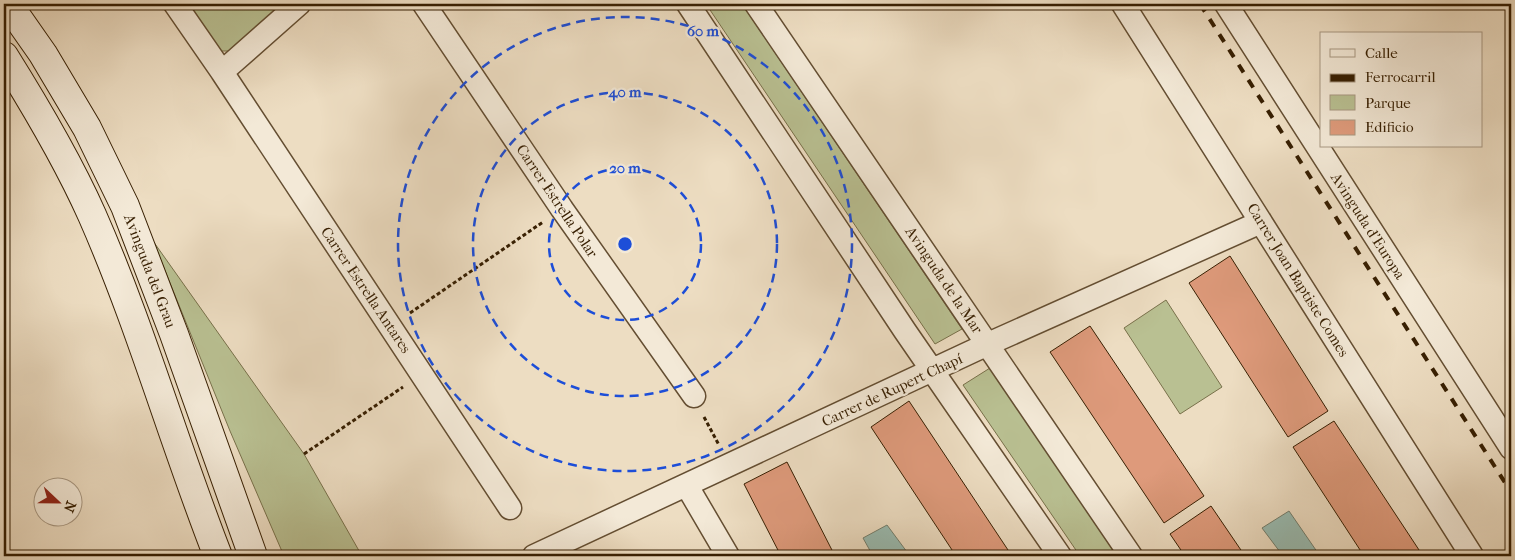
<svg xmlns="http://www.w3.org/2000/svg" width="1515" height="560" viewBox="0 0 1515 560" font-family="'IM FELL French Canon',serif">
  <rect width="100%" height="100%" fill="#edddc2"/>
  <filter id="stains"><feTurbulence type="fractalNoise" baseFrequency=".004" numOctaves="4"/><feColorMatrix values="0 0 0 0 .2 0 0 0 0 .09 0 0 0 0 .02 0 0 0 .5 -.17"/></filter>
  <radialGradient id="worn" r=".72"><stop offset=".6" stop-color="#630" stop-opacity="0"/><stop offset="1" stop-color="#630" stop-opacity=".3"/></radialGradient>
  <!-- green -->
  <path fill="#b9c092" stroke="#78704a" d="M183,4H284L230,51H216Z
    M706,4H742L962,329L935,344Z
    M153,241L304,454L362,556H284L230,431Z
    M1166,300L1222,387L1180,414L1124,328Z
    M990,368L1117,556H1080L963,385Z"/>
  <!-- water -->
  <path fill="#99bcb2" stroke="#727d6c" d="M1289,511L1320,556H1283L1262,528Z
    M887,525L910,556H873L863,538Z"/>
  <!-- building -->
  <path fill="#de9a7b" stroke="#371f02" d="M1230,256L1328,411L1288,437L1189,283Z
    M1090,326L1204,496L1164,523L1050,352Z
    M909,401L1012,556H956L871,427Z
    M1334,421L1423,556H1364L1293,447Z
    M787,462L835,556H781L744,484Z
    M1211,506L1245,556H1185L1170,534Z"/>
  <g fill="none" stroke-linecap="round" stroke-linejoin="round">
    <defs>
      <path id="minor" d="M175,4L222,72L299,4
        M424,4L562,209L694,396
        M688,4L905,331L1060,556
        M756,4L1131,556
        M1123,4L1472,556
        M1226,4L1511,448
        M222,72L510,508
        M687,486L728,556
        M534,556L988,344L1261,222"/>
      <path id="secondary" d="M8,4L43,54L87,128L125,206L174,334L253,556
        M4,56C36,107 67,159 92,215C141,326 174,444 218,556"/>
    </defs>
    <!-- minor casing -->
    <use href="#minor" stroke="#644e32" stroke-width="25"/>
    <!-- secondary casing -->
    <use href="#secondary" stroke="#371f02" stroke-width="30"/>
    <!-- path -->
    <path stroke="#371f02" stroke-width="3" stroke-dasharray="4 2.5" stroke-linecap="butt" d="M410,313L543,222
      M704,417L719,445
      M304,454L403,387"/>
    <!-- minor -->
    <use href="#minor" stroke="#f3e9d7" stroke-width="22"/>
    <!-- secondary -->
    <use href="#secondary" stroke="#f3e9d7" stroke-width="28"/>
    <!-- rail -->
    <path stroke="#371f02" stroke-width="4" stroke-dasharray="9 9" stroke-linecap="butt" d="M1200,4L1511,492"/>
  </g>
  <!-- distance rings -->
  <g fill="none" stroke="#1d4ed8" stroke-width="2.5" stroke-dasharray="9 6">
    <circle cx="625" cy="244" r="76"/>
    <circle cx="625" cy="244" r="152"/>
    <circle cx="625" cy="244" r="227"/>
  </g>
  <g text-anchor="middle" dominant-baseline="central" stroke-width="4.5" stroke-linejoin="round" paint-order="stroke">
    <!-- street labels -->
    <g font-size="15" fill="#371f02" stroke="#f3e9d7">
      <text transform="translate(557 201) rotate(56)">Carrer Estrella Polar</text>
      <text transform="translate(1368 226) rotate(57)">Avinguda d'Europa</text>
      <text transform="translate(150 271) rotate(69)">Avinguda del Grau</text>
      <text transform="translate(944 280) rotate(56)">Avinguda de la Mar</text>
      <text transform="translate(1298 280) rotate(58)">Carrer Joan Baptiste Comes</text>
      <text transform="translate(366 290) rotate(56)">Carrer Estrella Antares</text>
      <text transform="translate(892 390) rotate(-25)">Carrer de Rupert Chapí</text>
    </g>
  </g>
  <circle cx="625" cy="244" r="8" fill="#1d4ed8" stroke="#f3e9d7" stroke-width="2.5"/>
  <g font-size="15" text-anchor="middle" font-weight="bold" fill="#1d4ed8" stroke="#f3e9d7" stroke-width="4.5" stroke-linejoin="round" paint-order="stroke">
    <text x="703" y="36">60 m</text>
    <text x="625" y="97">40 m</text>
    <text x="625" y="173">20 m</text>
  </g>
  <!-- margin -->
  <rect width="1515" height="560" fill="none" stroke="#edddc2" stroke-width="20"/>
  <rect x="5" y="5" width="1505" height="550" fill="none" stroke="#371f02" stroke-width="2.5"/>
  <rect x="10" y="10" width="1495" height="540" fill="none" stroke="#371f02"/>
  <!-- legend -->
  <rect x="1320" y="32" width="162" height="115" fill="#f3e9d7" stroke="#a89882"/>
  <rect x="1330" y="49" width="25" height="8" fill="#f3e9d7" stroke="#a89882"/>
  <text x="1365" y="58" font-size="15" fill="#371f02">Calle</text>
  <rect x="1330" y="74" width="25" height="8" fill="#371f02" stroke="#a89882"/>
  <text x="1365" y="82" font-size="15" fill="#371f02">Ferrocarril</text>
  <rect x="1330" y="95" width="25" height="15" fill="#b9c092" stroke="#a89882"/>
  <text x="1365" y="108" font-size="15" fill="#371f02">Parque</text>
  <rect x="1330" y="120" width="25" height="15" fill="#de9a7b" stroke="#a89882"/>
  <text x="1365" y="132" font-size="15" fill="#371f02">Edificio</text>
  <!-- north arrow -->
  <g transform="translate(58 502) rotate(112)"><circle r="24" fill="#f3e9d7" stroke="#a89882"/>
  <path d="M0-4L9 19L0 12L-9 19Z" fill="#8f2418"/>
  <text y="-8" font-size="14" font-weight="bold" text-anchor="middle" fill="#371f02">N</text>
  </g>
  <rect width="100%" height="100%" filter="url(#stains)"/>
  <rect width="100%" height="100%" fill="url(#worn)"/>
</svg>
